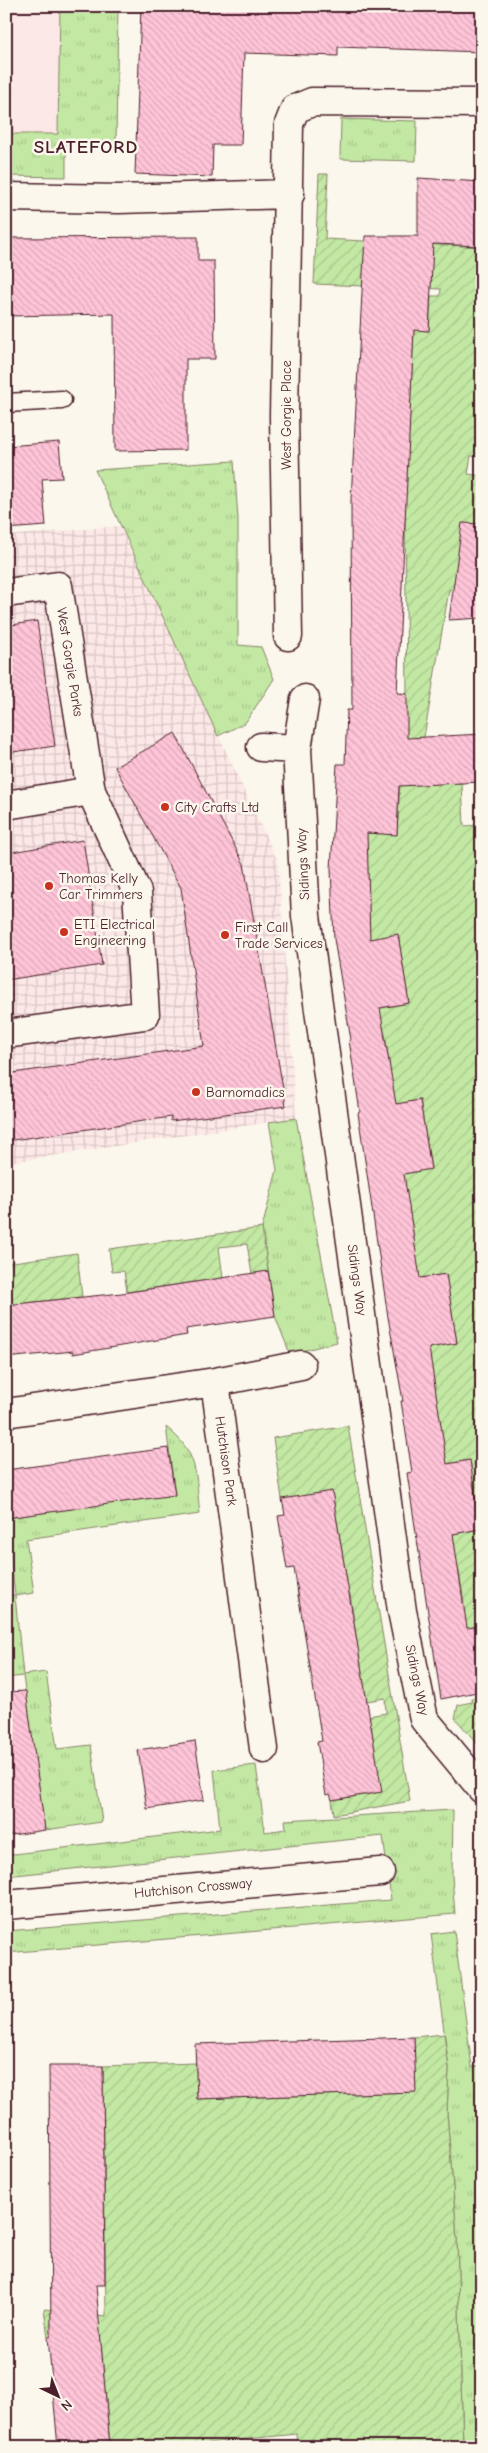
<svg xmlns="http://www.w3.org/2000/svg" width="488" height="2453" viewBox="0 0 488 2453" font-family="'Comic Neue',sans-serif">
  <defs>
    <pattern id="industrial-grid" width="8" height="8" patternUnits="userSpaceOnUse" patternTransform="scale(1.25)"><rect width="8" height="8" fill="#fce8e6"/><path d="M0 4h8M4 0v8" fill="none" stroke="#dac7c5"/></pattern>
    <pattern id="grass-tufts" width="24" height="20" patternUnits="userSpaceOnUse" patternTransform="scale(1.25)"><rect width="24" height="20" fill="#c2e8a3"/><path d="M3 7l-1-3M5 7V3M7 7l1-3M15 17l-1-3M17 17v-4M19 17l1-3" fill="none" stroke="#a8c78c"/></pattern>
    <pattern id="garden-furrows" width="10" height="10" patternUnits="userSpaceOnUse" patternTransform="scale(1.25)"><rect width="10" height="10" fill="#c2e8a3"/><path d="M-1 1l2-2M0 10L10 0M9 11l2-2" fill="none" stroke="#a8c78c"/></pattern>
    <pattern id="building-back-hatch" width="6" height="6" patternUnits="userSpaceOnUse" patternTransform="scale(1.25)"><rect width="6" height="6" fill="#fec4d7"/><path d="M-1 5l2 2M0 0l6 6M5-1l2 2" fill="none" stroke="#dba8b9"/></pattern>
  </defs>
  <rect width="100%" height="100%" fill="#fbf7ec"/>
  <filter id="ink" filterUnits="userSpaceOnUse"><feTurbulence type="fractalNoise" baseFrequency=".02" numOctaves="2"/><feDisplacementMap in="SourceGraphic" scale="10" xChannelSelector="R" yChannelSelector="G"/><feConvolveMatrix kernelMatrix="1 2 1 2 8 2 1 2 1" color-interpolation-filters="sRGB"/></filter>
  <g filter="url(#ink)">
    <!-- built -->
    <path fill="#fce8e6" d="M6,6H60L58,134L6,146Z"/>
    <!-- industrial -->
    <path fill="url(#industrial-grid)" d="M120,526L278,862L296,1118L6,1163V536Z"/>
    <!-- grass -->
    <path fill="url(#grass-tufts)" stroke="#868467" d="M60,6H118L116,142L66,141V177L6,176V86H13L12,134H58Z
      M341,119L417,121L416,161L340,159Z
      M234,461L238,519V645L261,647L274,679L245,723L218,736L95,470Z
      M296,1118L337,1342L290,1354L275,1316L262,1228L277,1170L269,1122Z
      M166,1427C200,1454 195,1474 200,1514L26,1539L34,1593L15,1596L23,1675L46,1672L57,1749L91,1745L102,1822L45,1830L23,1676L6,1678V1596L15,1595L6,1518L175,1494Z
      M256,1765L265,1832L286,1829L285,1820L453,1810L452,1876L455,1914L6,1953V1931L391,1900L383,1836L6,1876V1855L220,1829L214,1770Z
      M454,1931L472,2067L482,2066V2447H463L457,2239L447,2112L449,2068L431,1934Z"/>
    <!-- garden -->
    <path fill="url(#garden-furrows)" stroke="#868467" d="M319,174H328L325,239L482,247V457L471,456L468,474L482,476V572L467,588L449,590L416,784L462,783L464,826L482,825V1626L458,1629L441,1605L464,1602L458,1566L438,1569L448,1535L480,1529L470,1460L434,1466L424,1348L457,1343L446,1274L410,1280L414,1238L408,1203L398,1175L431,1168L420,1100L385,1106L390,1070L385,1034L376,1009L409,1003L398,935L363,940V833L397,834L401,765L385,694L407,693L405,509L414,330L429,331L431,296H440L441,289L314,284Z
      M262,1228L268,1271L252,1274L247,1244L219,1247L223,1278L127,1292L124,1271L112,1272L109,1249Z
      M77,1253L82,1297L6,1305V1263Z
      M348,1426L410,1801L334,1815L332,1800L381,1792L371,1725L321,1734L319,1724L386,1713L385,1698L367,1701L360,1661L310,1669L308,1657L358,1649L350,1594L299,1602L297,1590L347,1581L332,1492L282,1499L273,1438Z
      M482,1696V1749L455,1718L458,1705L472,1702L471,1698Z
      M444,2034L449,2068L447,2112L457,2239L463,2447H298L297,2434L197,2444V2447H110L100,2332L48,2337L44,2309L106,2316L103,2066L196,2063L197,2099L415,2092L414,2037Z"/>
    <!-- building -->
    <path fill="url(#building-back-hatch)" stroke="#4a1f2b" d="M141,6H482V52L338,47V56L244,53L241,145H213L212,177L135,174Z
      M418,178L482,182V246L433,244L429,331L414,330L397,693L407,694V738L482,734V782L399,786L397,835L367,833L370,939L398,934L409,1003L380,1008L396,1104L420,1100L431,1169L404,1174L420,1278L446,1274L457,1343L429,1348L447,1464L470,1460L480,1529L453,1534L467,1628L482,1626V1691L441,1699L407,1473L412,1472L401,1401H403L388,1317L358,1113L360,1112L349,1040H351L334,939L331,869L337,764H345L347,710H352L351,500L365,236H418Z
      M198,237V261H214L215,359H186V450L115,451L114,314L6,316V238Z
      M59,442L62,478L42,479L46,526L6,529V446Z
      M462,523L482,524V618L449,620Z
      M37,621L55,746L6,753V626Z
      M175,733L244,864L286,1106L171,1121V1117L6,1141V1074L204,1046L181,888L115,767Z
      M83,840L102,965L6,980V853Z
      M268,1271L275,1316L186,1329L187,1335L73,1354V1351L6,1358V1305L122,1293Z
      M168,1448L175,1495L6,1518V1470Z
      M332,1491L382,1792L332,1800L330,1794L326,1795L317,1742L322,1741L294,1568L287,1569L278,1516L285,1515L282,1499Z
      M26,1691L45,1830L6,1836V1692Z
      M195,1741L204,1800L147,1809L138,1750Z
      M414,2037L416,2092L197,2099L195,2044Z
      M49,2066H103L105,2285H96L110,2447H58L48,2337L51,2336Z"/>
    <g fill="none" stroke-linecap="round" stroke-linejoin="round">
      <defs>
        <path id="service" d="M6,403L62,400"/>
        <path id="minor" d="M6,197L119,199L290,194
          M6,593L58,586L91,791L137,892L145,1015L6,1034
          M288,636L284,416L289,124L295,109L312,102L482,103
          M305,699L297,749L306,916L402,1611L424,1719L482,1789
          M261,747L297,749
          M6,805L91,791
          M215,1382L301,1365
          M6,1413L215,1382L264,1749
          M6,1905L380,1872"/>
      </defs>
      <!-- service casing -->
      <use href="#service" stroke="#4a1f2b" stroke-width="21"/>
      <!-- minor casing -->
      <use href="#minor" stroke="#4a1f2b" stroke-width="31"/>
      <!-- service -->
      <use href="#service" stroke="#fbf7ec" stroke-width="18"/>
      <!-- minor -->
      <use href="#minor" stroke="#fbf7ec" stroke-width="28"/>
    </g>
  </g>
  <!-- markers -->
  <g fill="#c8321e" stroke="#fbf7ec" stroke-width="2">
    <circle cx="165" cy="807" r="5"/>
    <circle cx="49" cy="886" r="5"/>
    <circle cx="64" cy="932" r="5"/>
    <circle cx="225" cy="935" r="5"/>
    <circle cx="196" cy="1092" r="5"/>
  </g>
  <g text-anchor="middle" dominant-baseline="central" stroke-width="5" stroke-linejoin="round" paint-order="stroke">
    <!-- street labels -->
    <g font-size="14" fill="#4a1f2b" stroke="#fbf7ec">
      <text transform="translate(286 415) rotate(-90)">West Gorgie Place</text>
      <text transform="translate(70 662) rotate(81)">West Gorgie Parks</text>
      <text transform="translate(303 864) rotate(-93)">Sidings Way</text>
      <text transform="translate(357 1280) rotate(82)">Sidings Way</text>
      <text transform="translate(226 1461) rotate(82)">Hutchison Park</text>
      <text transform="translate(417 1680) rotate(78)">Sidings Way</text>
      <text transform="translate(193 1888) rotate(-5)">Hutchison Crossway</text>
    </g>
    <!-- poi labels -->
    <g font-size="14" fill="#4a1f2b" stroke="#fbf7ec" text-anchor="start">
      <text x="175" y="807">City Crafts Ltd</text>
      <text x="59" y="878">Thomas Kelly<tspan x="59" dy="16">Car Trimmers</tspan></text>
      <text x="74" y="924">ETI Electrical<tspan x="74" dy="16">Engineering</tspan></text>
      <text x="235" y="927">First Call<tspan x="235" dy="16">Trade Services</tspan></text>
      <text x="206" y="1092">Barnomadics</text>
    </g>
    <!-- district labels -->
    <g font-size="19" font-weight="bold" letter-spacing="1" fill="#4a1f2b" stroke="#fbf7ec">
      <text x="86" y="147">SLATEFORD</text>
    </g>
  </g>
  <!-- margin -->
  <rect width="488" height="2453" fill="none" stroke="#fbf7ec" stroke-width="25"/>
  <rect x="12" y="12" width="463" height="2428" fill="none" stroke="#4a1f2b" stroke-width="2" filter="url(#ink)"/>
  <!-- north arrow -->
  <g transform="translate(58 2396) rotate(137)" stroke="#fbf7ec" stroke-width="4" paint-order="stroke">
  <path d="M0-4L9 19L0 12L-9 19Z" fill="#4a1f2b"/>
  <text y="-8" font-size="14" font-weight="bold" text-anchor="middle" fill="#4a1f2b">N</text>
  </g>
</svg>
